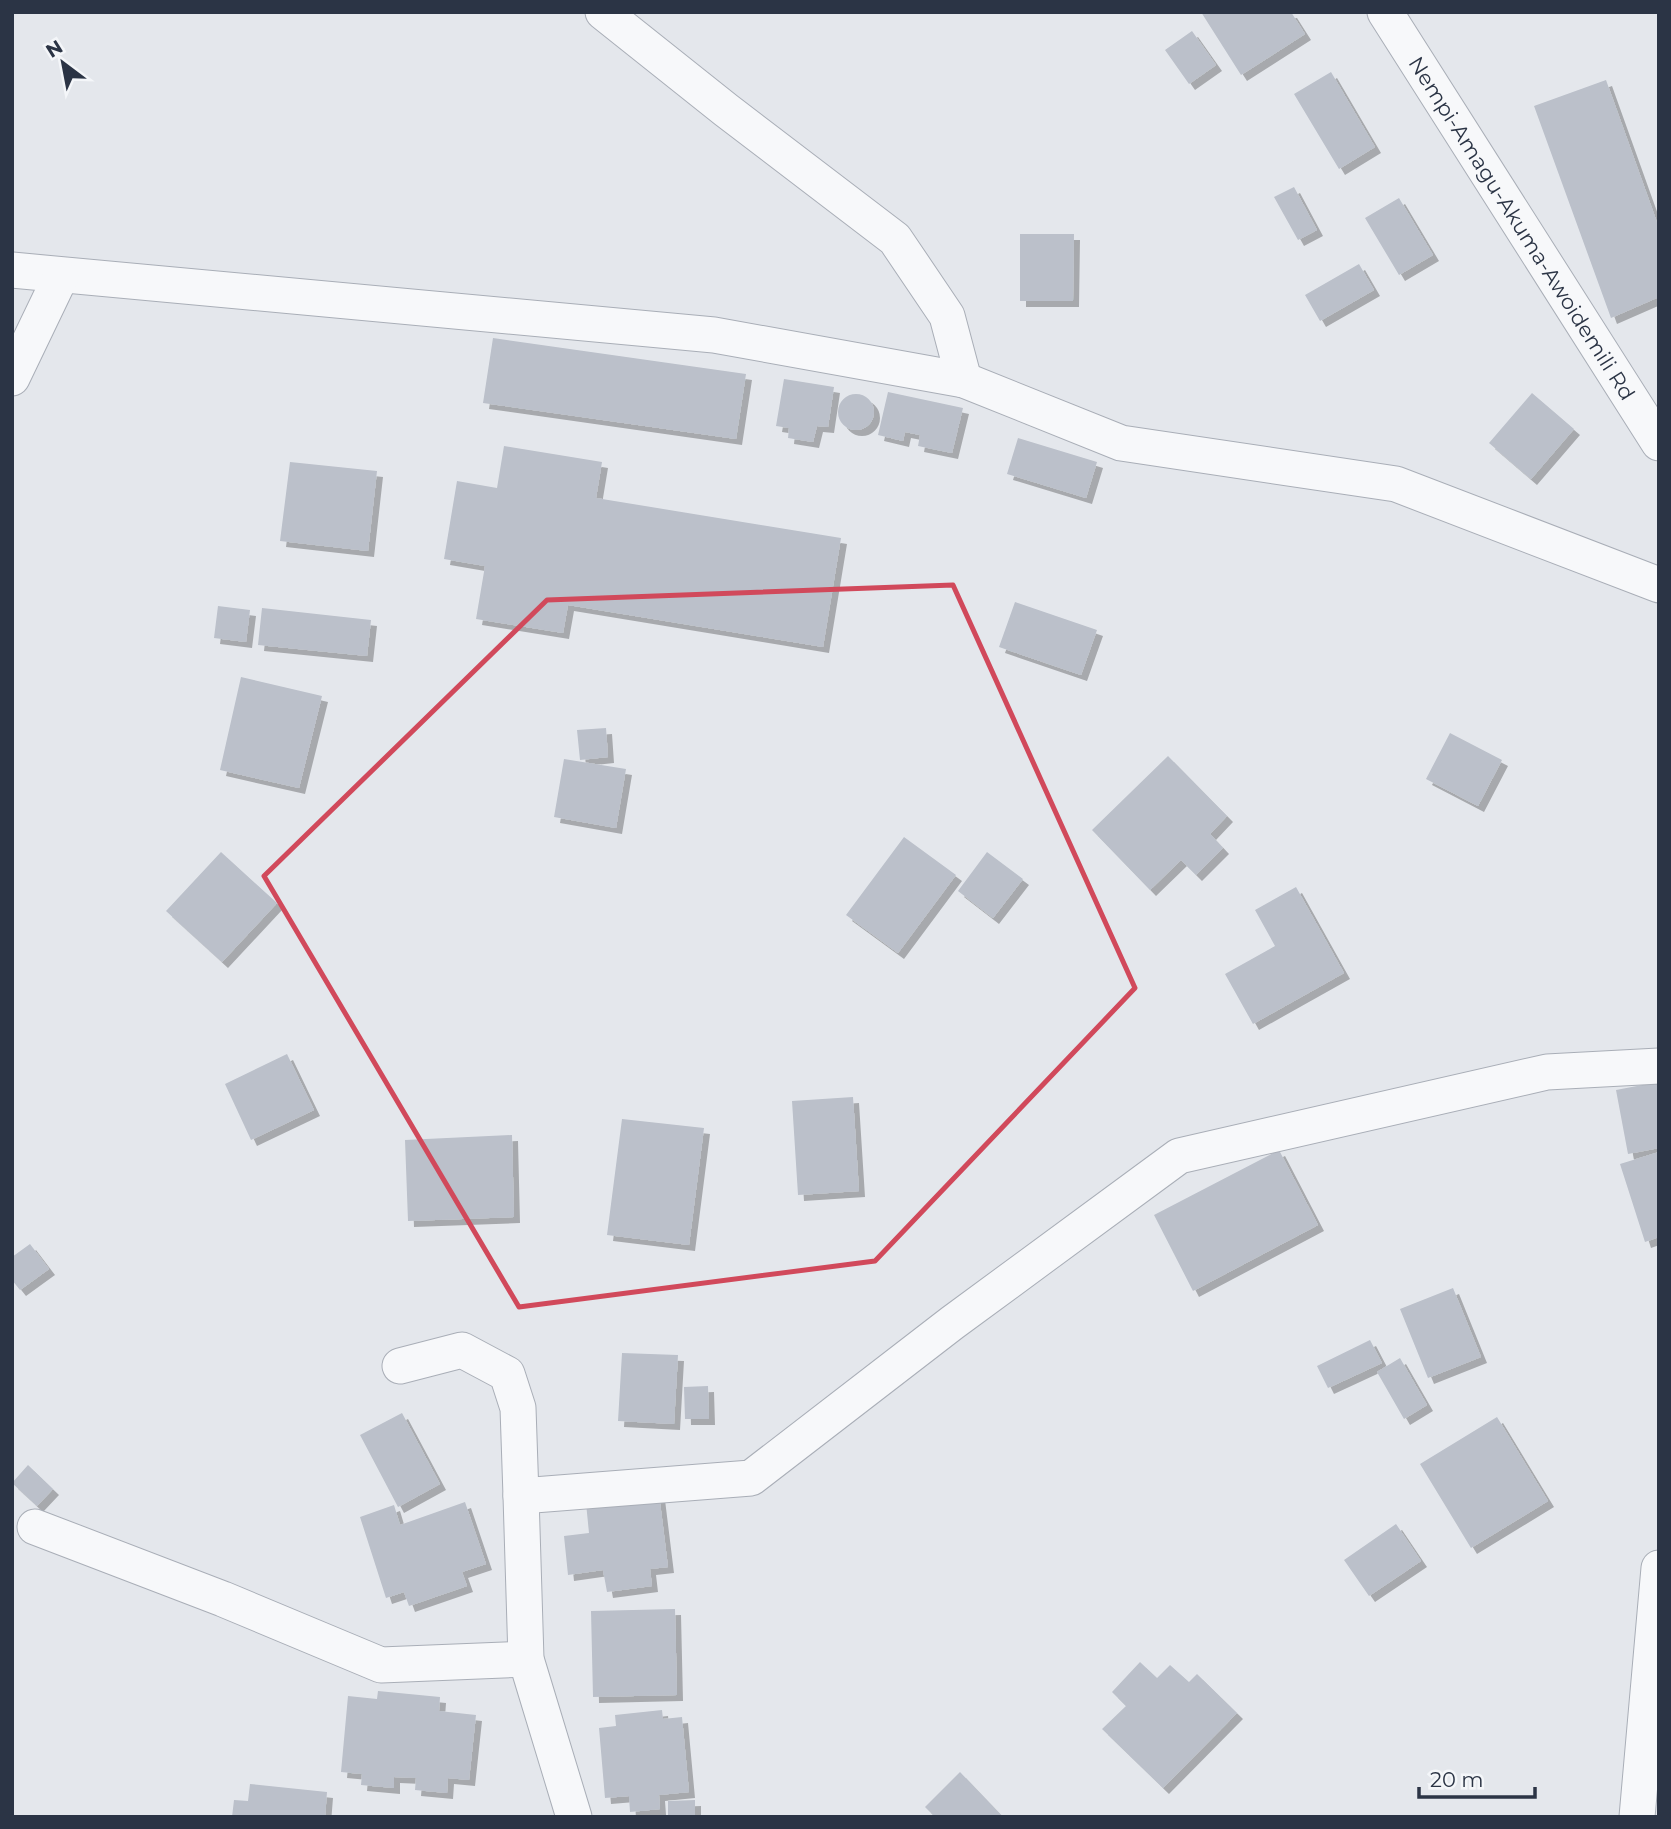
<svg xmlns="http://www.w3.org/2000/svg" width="1671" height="1829" viewBox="0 0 1671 1829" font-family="Montserrat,sans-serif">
  <defs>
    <filter id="shadow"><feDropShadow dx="6" dy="6" stdDeviation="0" flood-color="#0004"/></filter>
  </defs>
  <rect width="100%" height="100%" fill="#e4e7ec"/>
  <!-- building -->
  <path fill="#bbc0ca" filter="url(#shadow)" d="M1201,12H1291L1305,34L1241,75Z
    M1192,31L1216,65L1189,84L1165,50Z
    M1331,72L1375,147L1339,169L1294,94Z
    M1606,80L1659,228V297L1611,318L1534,106Z
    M1294,187L1317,230L1298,240L1274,197Z
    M1399,198L1433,255L1399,275L1365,218Z
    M1020,234H1074L1073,301H1020Z
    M1359,264L1374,290L1320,321L1305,295Z
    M493,338L746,374L736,439L483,403Z
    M784,379L834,387L828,427L817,426L813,442L788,438L789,428L776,426Z
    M888,392L963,408L952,453L918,446L920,435L905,432L903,441L878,435Z
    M1532,393L1574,429L1531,479L1489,443Z
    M838 412a18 18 0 1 1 36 0a18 18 0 1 1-36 0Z
    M1018,438L1097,462L1086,498L1007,474Z
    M504,446L602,462L596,498L841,538L823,647L568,605L563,633L476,619L485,566L444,559L457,481L497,488Z
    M290,462L377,471L368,551L280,541Z
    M1015,602L1097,630L1081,675L999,647Z
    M218,606L250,610L246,642L214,638Z
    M262,608L371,620L367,656L258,645Z
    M241,677L322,696L299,788L220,770Z
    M606,728L608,757L580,760L577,730Z
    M1450,733L1502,760L1478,806L1426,779Z
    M1168,756L1227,816L1210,834L1223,848L1196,875L1181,860L1150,890L1092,830Z
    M564,759L626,769L616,828L554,817Z
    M904,837L956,875L898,953L846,915Z
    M221,852L277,903L222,962L166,911Z
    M987,852L1023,879L993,918L958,891Z
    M1296,887L1344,973L1253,1024L1225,974L1275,946L1255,910Z
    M287,1054L314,1110L251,1140L225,1084Z
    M1658,1082L1659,1148L1628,1154L1616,1090Z
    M853,1097L859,1191L798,1195L792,1101Z
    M622,1119L704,1128L689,1245L607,1235Z
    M512,1135L514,1217L408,1221L405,1140Z
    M1279,1150L1318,1225L1193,1291L1154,1215Z
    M1659,1152V1237L1645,1242L1620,1164Z
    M30,1244L49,1269L20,1290L12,1280V1257Z
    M1453,1288L1481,1357L1428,1378L1400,1309Z
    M1370,1340L1382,1363L1328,1388L1317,1366Z
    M622,1353L678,1355L674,1424L618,1421Z
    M1400,1358L1427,1405L1404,1419L1377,1372Z
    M708,1386L709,1419H685L684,1387Z
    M402,1413L440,1484L398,1507L360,1435Z
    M1497,1417L1548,1501L1471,1548L1420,1464Z
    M28,1465L53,1489L37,1506L12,1483Z
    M659,1494L668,1567L650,1569L652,1586L607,1592L603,1570L568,1575L564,1536L589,1533L586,1503Z
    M465,1502L486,1564L462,1572L467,1586L409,1606L404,1592L386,1598L360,1517L394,1505L400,1525Z
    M1396,1524L1421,1561L1369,1596L1344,1560Z
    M675,1609L677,1695L593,1697L591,1611Z
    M1140,1662L1157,1678L1170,1665L1189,1682L1197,1674L1237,1713L1163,1788L1102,1729L1126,1706L1112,1692Z
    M378,1691L440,1697L439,1711L476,1715L469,1780L448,1778L447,1793L415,1790L416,1778L394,1777V1788L361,1785L362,1774L341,1772L348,1696L377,1699Z
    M662,1710L663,1719L682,1717L689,1792L659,1795L660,1809L630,1812L629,1796L605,1798L599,1728L616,1726L615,1715Z
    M960,1772L1003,1817H935L925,1807Z
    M250,1784L327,1792L325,1817H232L234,1800L248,1801Z
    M695,1800V1817H668V1801Z"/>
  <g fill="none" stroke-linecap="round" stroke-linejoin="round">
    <defs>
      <g id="minor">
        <path d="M603,12L726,110L895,239L947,316L964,380"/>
        <path id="s1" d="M1385,12L1659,443"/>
        <path d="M12,270L714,335L964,380L1121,443L1396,484L1659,585"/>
        <path d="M12,378L61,276"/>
        <path d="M400,1366L462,1350L507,1374L518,1408L521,1496"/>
        <path d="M35,1527L223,1599L381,1665L526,1659"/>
        <path d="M574,1817L526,1659L521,1496L751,1478L952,1323L1179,1156L1547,1072L1659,1066"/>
        <path d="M1637,1817L1659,1568"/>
      </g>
    </defs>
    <!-- minor casing -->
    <use href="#minor" stroke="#a9aeb7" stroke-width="37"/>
    <!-- minor -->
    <use href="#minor" stroke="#f7f8fa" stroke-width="35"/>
  </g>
  <!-- marked area -->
  <path fill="none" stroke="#d1495b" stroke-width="5" stroke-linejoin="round" d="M953,585L1135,988L875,1261L519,1307L264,876L547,600Z"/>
  <g text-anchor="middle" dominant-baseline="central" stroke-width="7" stroke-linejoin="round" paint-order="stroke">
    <!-- street labels -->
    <g font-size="21" fill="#2b3445" stroke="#f4f6f9">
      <text stroke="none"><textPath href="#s1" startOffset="256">Nempi-Amagu-Akuma-Awoidemili Rd</textPath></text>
    </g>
  </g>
  <!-- border -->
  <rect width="1671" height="1829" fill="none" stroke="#2b3445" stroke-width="28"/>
  <!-- north arrow -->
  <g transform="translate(63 63) rotate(328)" stroke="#f4f6f9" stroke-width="5" paint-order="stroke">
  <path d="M0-5L12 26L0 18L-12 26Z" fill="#2b3445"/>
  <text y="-10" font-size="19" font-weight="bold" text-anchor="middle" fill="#2b3445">N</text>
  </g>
  <!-- scale -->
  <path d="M1419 1787v10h116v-10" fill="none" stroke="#2b3445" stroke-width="3.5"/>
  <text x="1430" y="1787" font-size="21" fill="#2b3445" stroke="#f4f6f9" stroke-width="5" paint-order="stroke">20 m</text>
</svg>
